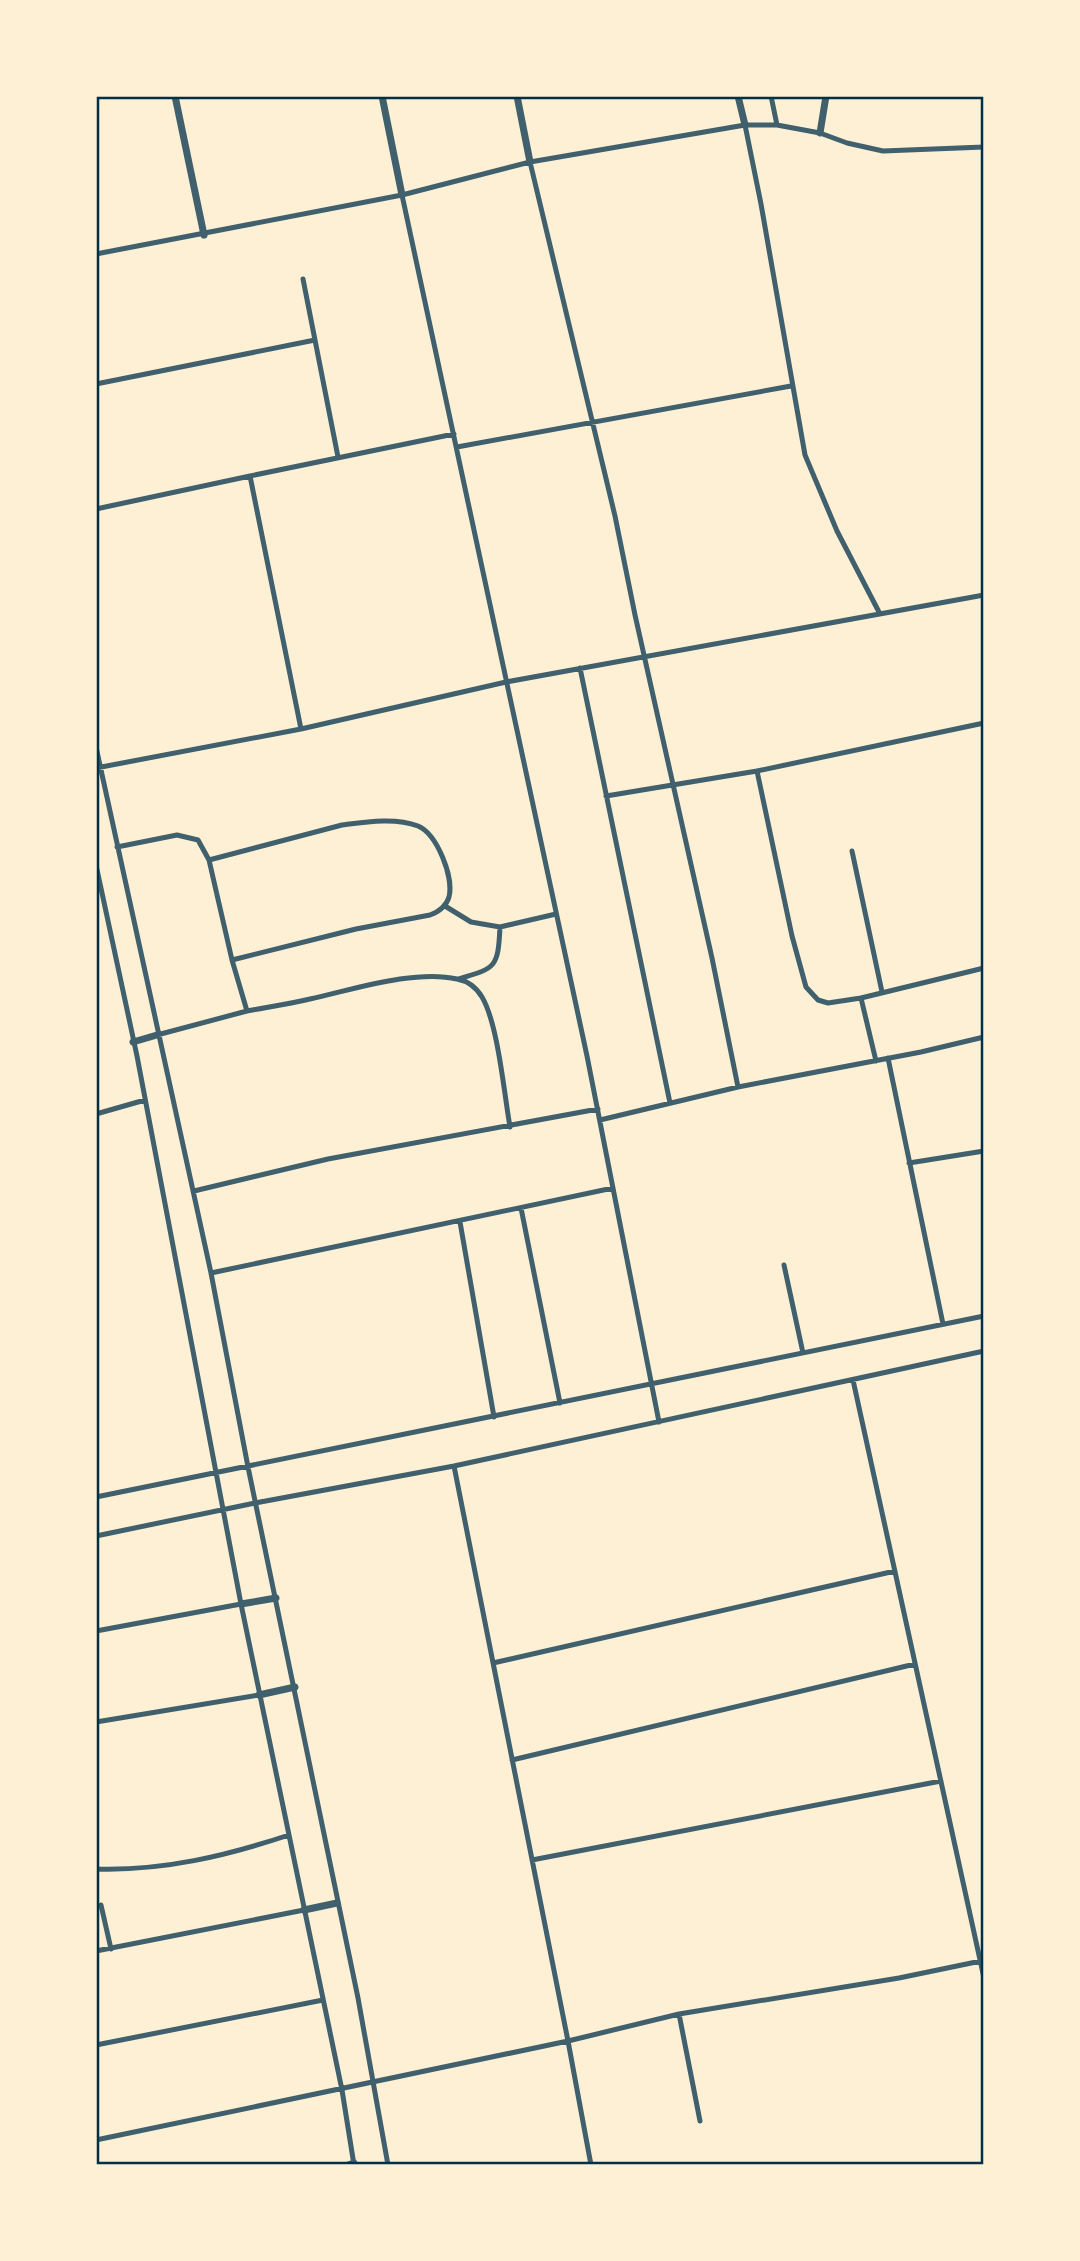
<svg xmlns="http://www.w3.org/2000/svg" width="1080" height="2261" viewBox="0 0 1080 2261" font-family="'Alegreya Sans',sans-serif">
  <rect width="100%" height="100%" fill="#fdf0d5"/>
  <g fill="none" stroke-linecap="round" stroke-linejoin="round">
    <!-- service -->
    <path stroke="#3f606c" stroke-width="5" d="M771,96L777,125
      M745,125L761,204L805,455L837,531L880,614
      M530,162L745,125H777L820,133L847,143L883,151L984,147
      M402,195L587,1056L659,1422
      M96,254L402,195L530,162L615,516L635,615L712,958L738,1087
      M303,279L338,457
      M96,384L315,340
      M457,447L791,386
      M250,476L454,434
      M96,509L250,476L301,729
      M580,668L670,1103
      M96,747L211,1273L248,1467L358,1998L388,2165
      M96,768L301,729L506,682L984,595
      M757,771L792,936L806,987L818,1000L828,1003L861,998
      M606,796L757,771L984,723
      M117,847L177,835L198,840L209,860L232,960L247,1011L157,1035
      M852,851L882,992
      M209,860L342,825C365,822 395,817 418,826C437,834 454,877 449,897C446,907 438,912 430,915L356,929L232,960
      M96,865L137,1056L241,1604L342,2090L354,2165
      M445,906L471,922L500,927L556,914
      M458,979C496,968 498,968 500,927
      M247,1011C268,1007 289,1004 310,999C352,990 415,969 457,979C468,981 476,987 482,997C498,1024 504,1093 510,1127
      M888,1058L943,1324
      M876,1061L861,998L984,968
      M96,1114L145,1100
      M600,1120L738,1087L921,1052L984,1037
      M909,1163L984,1151
      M194,1191L328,1159L598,1109
      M521,1208L560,1403
      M460,1222L494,1417
      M784,1265L803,1353
      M211,1273L613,1188
      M853,1380L984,1978
      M96,1497L984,1316
      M96,1536L255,1503L454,1466L984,1351
      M96,1631L241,1604
      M493,1663L895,1571
      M96,1722L259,1695
      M512,1760L915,1664
      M532,1860L941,1781
      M96,1869C163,1871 226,1856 289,1835
      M101,1905L111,1949
      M96,1951L304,1910
      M679,2014L700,2121
      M96,2045L323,2000
      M96,2140L568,2041L454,1466
      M591,2165L568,2041L679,2014L899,1978L981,1961"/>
    <!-- minor -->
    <path stroke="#3f606c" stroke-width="7" d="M175,96L204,235
      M382,96L402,195
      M517,96L530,162
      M738,96L745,125
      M820,133L826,96
      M133,1042L157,1035
      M241,1604L276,1598
      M259,1695L295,1687
      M304,1910L337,1903
      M348,2165L354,2163"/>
  </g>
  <!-- border -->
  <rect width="1080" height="2261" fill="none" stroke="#fdf0d5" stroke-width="196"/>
  <rect x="98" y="98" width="884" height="2065" fill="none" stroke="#003049" stroke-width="2.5"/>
</svg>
